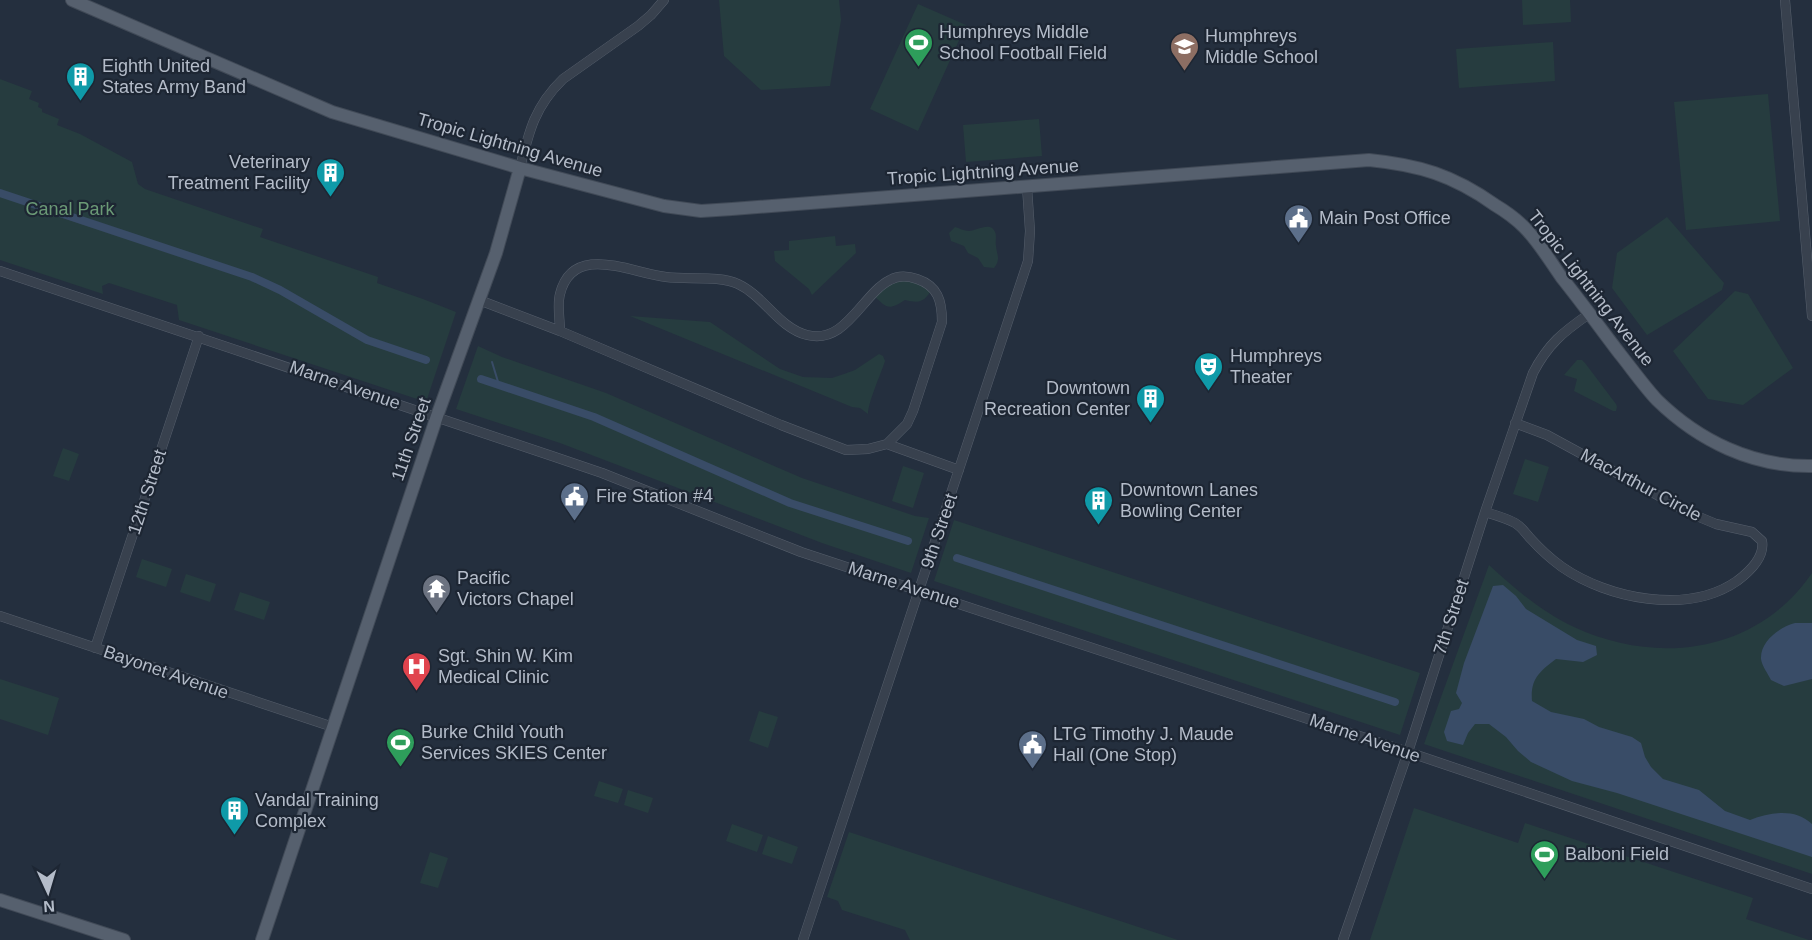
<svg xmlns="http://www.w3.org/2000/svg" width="1812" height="940" viewBox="0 0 1812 940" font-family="Arial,sans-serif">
  <rect width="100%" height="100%" fill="#242f3e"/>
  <!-- green -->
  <path fill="#263c3f" d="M719,0H839L841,20L830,86L761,90L724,56Z
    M1522,0H1570L1571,22L1523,25Z
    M918,4L966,25L918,131L870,109Z
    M1553,42L1555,81L1459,88L1456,49Z
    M0,79L32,91L29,99L39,103L38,107L42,109V112L59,119L57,125L80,134L132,162L138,184L145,189L263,229L260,237L378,277L377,283L423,299L456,312L427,399L423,401L179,320L177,305L109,283L102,286L103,294L0,260Z
    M1768,94L1780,221L1686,230L1674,102Z
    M1039,119L1042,156L966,162L963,125Z
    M1667,217L1724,283L1722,290L1647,335L1612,288L1617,253Z
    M955,227C959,228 964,231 969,231C977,231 990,221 995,232C997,236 995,242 996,246C997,256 1001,259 994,268L984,267L978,258L968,253L964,246L951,241L949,233Z
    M835,236L836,246L855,244L856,253L812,295L809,289L775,261L774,251L789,250V241Z
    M899,277L933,288C924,301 922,304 905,300C888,311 887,308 873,295Z
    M1735,291L1748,294L1793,368L1743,405L1708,399L1673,351Z
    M630,316L710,322L780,369L803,377L832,378L844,374L855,370L879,354L883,356L885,361C881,374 868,402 868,414L860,408L852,407Z
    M478,346L502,357L606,393L802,478L915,516L929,518L911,573L822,543L560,443L456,409Z
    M1577,360H1582L1585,363L1616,404L1617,407L1616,411H1613L1574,391L1577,379L1564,375Z
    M63,448L79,454L69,481L53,476Z
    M1525,459L1549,467L1538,502L1513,494Z
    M903,466L924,473L913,508L892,501Z
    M954,520L1420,673L1400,735L934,581Z
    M142,559L172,569L166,587L136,577Z
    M1489,565C1515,589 1542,612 1574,627C1658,666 1757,653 1812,573V874L1424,744Z
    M186,574L216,584L210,602L180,592Z
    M240,592L270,602L264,620L234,610Z
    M0,679L59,698L48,735L0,719Z
    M759,711L778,717L768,748L749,741Z
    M599,781L623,789L618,803L594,796Z
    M628,790L653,798L648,813L624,805Z
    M1414,808L1518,843L1525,823L1753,898L1746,919L1809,940H1370Z
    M732,824L763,835L757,852L726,841Z
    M849,832L1178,940H910L905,930L842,910L838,901L827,897Z
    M768,836L798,847L792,864L762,854Z
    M430,852L448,858L438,888L420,883Z"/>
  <!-- water -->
  <path fill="#394c67" d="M1503,585L1516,596L1526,609L1577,640L1596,646L1597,655L1583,662L1556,659C1540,671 1530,679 1532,701L1551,712L1584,719L1599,727L1632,737L1641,743L1645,757L1651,767L1663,779L1699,790L1725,811L1750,820C1771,812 1795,808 1812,824V857L1617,793L1572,781L1531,762L1518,751L1506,737L1489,724H1475L1468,733L1463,745L1447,741L1444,732L1451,711L1459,709L1462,703L1456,693L1464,663L1493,586Z
    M1795,623H1812V679L1784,686L1771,680C1768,674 1762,666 1761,659C1760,641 1780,627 1795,623Z"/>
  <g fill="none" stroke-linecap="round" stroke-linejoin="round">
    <!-- stream -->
    <path stroke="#394c67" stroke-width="2" d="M492,362L499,385"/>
    <!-- canal -->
    <path stroke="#394c67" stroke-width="8" d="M0,193L252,277L280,290L367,340L426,360
      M481,379L594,417L790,503L908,541
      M957,558L1395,702"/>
    <defs>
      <path id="minor" d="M1785,0L1812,316
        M520,168C529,131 535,106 563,79L638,26L651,15L664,0
        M0,271L552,456L602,473L801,552L1399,749L1812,889
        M479,300L560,331L781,425L846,450L868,449L887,444L907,424L913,411L942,322C942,301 938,286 917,279C908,276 899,275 890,280C862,294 846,345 807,335C779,328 764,296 738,284C719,275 688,280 666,277C631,273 573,242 560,294C557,305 560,320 560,331
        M887,444L959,470
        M1485,512C1495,515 1506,518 1515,523C1522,527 1526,534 1531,539C1540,549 1551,559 1562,567C1608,599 1688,615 1737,581C1749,572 1765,558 1762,541L1752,532L1716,524L1692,514L1547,435L1515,423
        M0,616L333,727
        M95,648L199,336
        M803,940L1028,261L1030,231L1027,187
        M1343,940L1408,752L1485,512L1533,373C1548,344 1563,332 1589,314"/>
      <path id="major" d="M72,0L332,112L520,168L664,206L701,211L732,209L1369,160C1419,165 1453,175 1495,205C1505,211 1516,219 1524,227C1539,242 1550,261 1562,278C1582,303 1601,329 1620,354C1632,369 1644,386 1657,400C1699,441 1753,467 1812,466
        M0,900L124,940
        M262,940L437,416L496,253L520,168"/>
    </defs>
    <!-- minor casing -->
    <use href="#minor" stroke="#565f6c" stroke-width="10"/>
    <!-- major casing -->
    <use href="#major" stroke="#414a57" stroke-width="14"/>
    <!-- minor -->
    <use href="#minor" stroke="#38414e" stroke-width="9"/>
    <!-- major -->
    <use href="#major" stroke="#56606e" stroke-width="12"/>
  </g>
  <!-- icons -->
  <defs>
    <symbol id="stadium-pin" viewBox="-11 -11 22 30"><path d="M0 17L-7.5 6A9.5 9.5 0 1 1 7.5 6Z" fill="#2e9e5b" stroke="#1d2633"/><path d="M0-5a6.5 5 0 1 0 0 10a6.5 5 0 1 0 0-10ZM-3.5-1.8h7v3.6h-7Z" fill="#fff"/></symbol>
    <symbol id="school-pin" viewBox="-11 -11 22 30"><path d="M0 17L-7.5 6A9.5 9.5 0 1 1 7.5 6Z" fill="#8d6e63" stroke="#1d2633"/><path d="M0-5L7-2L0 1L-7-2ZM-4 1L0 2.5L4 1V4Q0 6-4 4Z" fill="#fff"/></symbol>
    <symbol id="building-pin" viewBox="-11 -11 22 30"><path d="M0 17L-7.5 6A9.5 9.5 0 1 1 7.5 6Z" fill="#0f9aa8" stroke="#1d2633"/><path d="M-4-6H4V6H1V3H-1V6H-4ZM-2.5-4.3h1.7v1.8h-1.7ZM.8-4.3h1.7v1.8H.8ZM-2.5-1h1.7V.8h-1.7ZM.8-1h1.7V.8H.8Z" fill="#fff"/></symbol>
    <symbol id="civic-pin" viewBox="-11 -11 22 30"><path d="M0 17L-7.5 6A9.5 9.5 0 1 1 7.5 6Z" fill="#5c6f8a" stroke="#1d2633"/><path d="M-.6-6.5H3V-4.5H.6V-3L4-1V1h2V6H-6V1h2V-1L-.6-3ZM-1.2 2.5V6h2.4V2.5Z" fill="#fff"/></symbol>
    <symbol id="theatre-pin" viewBox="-11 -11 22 30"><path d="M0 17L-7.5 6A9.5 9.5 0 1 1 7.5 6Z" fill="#0f9aa8" stroke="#1d2633"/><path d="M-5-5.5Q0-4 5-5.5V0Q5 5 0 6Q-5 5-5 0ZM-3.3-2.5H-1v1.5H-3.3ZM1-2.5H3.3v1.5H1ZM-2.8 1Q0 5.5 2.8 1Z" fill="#fff"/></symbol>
    <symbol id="temple-pin" viewBox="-11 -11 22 30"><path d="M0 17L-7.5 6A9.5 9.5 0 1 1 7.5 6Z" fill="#6b7280" stroke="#1d2633"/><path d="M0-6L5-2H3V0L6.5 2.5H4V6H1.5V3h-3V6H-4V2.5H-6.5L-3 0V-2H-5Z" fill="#fff"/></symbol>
    <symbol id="hospital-pin" viewBox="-11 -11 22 30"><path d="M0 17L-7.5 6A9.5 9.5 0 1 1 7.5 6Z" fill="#e0444e" stroke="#1d2633"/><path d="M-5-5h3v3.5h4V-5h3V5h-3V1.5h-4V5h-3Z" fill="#fff"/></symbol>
  </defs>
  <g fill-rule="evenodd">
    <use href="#stadium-pin" x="902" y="26" width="33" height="45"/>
    <use href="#school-pin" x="1168" y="30" width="33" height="45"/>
    <use href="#building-pin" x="64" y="60" width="33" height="45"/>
    <use href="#building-pin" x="314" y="156" width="33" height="45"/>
    <use href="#civic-pin" x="1282" y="202" width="33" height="45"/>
    <use href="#theatre-pin" x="1192" y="350" width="33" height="45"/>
    <use href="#building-pin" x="1134" y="382" width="33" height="45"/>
    <use href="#civic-pin" x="558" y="480" width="33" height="45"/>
    <use href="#building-pin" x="1082" y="484" width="33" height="45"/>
    <use href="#temple-pin" x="420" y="572" width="33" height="45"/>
    <use href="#hospital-pin" x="400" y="650" width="33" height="45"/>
    <use href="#stadium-pin" x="384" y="726" width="33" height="45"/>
    <use href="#civic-pin" x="1016" y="728" width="33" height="45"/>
    <use href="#building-pin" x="218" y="794" width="33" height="45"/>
    <use href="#stadium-pin" x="1528" y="838" width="33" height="45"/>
  </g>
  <g text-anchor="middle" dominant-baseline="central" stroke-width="4.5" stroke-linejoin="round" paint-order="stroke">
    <!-- poi labels -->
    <g font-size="18" fill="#b4bcc9" stroke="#1d2633" text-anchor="start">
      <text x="939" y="32">Humphreys Middle<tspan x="939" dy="21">School Football Field</tspan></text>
      <text x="1205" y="36">Humphreys<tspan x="1205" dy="21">Middle School</tspan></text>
      <text x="102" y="66">Eighth United<tspan x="102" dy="21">States Army Band</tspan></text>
      <text x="310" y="162" text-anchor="end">Veterinary<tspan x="310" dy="21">Treatment Facility</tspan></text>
      <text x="1319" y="218">Main Post Office</text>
      <text x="1230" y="356">Humphreys<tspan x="1230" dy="21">Theater</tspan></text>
      <text x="1130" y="388" text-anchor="end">Downtown<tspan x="1130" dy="21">Recreation Center</tspan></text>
      <text x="1120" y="490">Downtown Lanes<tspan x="1120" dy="21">Bowling Center</tspan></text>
      <text x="596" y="496">Fire Station #4</text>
      <text x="457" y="578">Pacific<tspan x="457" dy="21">Victors Chapel</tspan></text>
      <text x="438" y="656">Sgt. Shin W. Kim<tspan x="438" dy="21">Medical Clinic</tspan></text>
      <text x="421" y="732">Burke Child Youth<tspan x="421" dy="21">Services SKIES Center</tspan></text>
      <text x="1053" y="734">LTG Timothy J. Maude<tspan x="1053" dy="21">Hall (One Stop)</tspan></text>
      <text x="255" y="800">Vandal Training<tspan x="255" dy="21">Complex</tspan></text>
      <text x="1565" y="854">Balboni Field</text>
    </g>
    <!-- street labels -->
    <g font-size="18" fill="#b4bcc9" stroke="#1d2633">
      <text transform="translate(510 145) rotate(16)">Tropic Lightning Avenue</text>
      <text transform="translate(983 172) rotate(-4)">Tropic Lightning Avenue</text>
      <text transform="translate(1591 288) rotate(52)">Tropic Lightning Avenue</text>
      <text transform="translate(345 385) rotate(19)">Marne Avenue</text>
      <text transform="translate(411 439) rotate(-71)">11th Street</text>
      <text transform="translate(1641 485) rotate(28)">MacArthur Circle</text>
      <text transform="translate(147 492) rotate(-72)">12th Street</text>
      <text transform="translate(939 531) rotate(-71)">9th Street</text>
      <text transform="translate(904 585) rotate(18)">Marne Avenue</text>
      <text transform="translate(1451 617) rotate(-72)">7th Street</text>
      <text transform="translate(166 672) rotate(19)">Bayonet Avenue</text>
      <text transform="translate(1365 738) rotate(19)">Marne Avenue</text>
    </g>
    <!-- park labels -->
    <g font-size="18" fill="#6b9a76" stroke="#1d2633">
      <text x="70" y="209">Canal Park</text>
    </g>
  </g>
  <!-- north arrow -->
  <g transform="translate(48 892) rotate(176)" stroke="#1d2633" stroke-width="4.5" paint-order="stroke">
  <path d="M0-4.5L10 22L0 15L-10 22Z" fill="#b4bcc9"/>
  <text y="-9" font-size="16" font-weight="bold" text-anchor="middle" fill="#b4bcc9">N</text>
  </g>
</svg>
